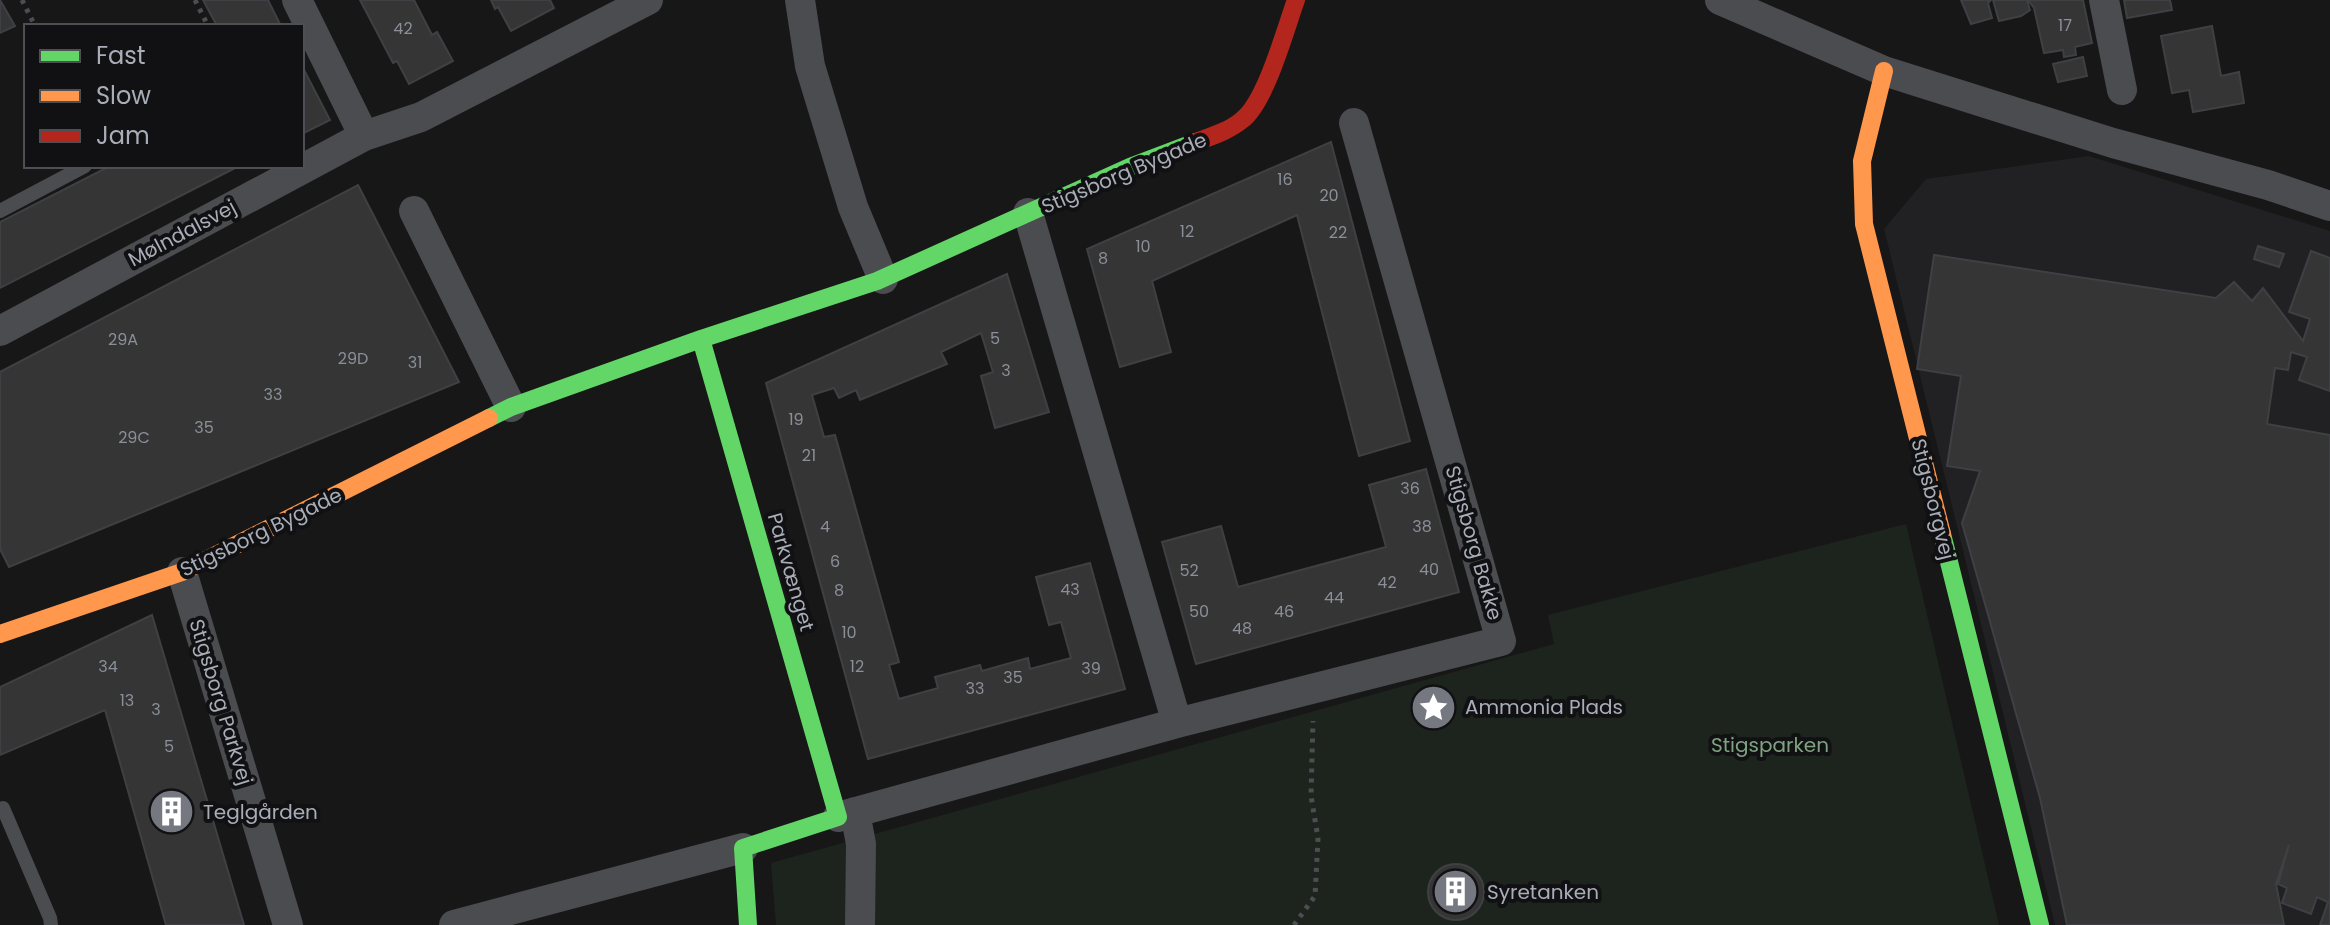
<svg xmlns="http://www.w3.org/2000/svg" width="2330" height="925" viewBox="0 0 2330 925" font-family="Poppins,sans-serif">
  <rect width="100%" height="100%" fill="#171717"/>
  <!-- built -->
  <path fill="#212123" d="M2089,156L2330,231V925H2055L1884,229L1926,179Z"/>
  <!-- green -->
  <path fill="#1d241e" d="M1906,524L1999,925H776L771,863L1554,644L1548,615Z"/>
  <!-- building -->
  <path fill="#353536" stroke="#3f4043" stroke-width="2" d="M0,0L15,26L0,33Z
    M203,0H268L281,26H217Z
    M360,0H414L432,35L437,32L453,61L409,84L397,61L393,63Z
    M491,0H550L554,8L511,31L498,7L495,9Z
    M1961,0H1991L1988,3L1992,18L1971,24Z
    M1993,0H2027L2030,10L2021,16L1999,21Z
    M2028,0H2083L2092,43L2075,47L2076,55L2064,57L2063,50L2044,53L2034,8Z
    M2124,0H2170L2172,10L2127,18Z
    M2212,26L2221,76L2239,72L2244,103L2193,112L2189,90L2172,93L2161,36Z
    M2083,57L2087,76L2058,82L2053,64Z
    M302,66L330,120L302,134Z
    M1331,142L1410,441L1359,456L1297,215L1152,281L1171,352L1120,367L1087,249Z
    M110,166H239L0,288V222Z
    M358,185L459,382L9,567L0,549V372Z
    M2258,246L2284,254L2279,267L2254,259Z
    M2311,251L2330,258V391L2299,380L2307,357L2291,352L2288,370L2275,368L2267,424L2330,435V925H2320L2328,902L2317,897L2311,914L2282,903L2287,888L2278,884L2289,845L2276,884L2284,925H2067L2040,798L1962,523L1980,471L1947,466L1961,376L1917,369L1934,255L2216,298L2234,282L2252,301L2263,288L2303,341L2310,319L2289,312Z
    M1007,274L1049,412L995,428L981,376L993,372L981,333L941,352L947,364L860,400L856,390L839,398L834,388L812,395L824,437L835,435L899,662L889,665L899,699L938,688L935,677L980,665L982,671L1028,658L1030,669L1071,658L1061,622L1049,625L1036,577L1090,563L1125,689L868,759L766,383Z
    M1426,469L1459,592L1196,664L1162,542L1221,526L1238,587L1386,547L1369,485Z
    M152,615L244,925H166L105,710L0,755V687Z
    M1428 892a28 28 0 1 1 56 0a28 28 0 1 1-56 0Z"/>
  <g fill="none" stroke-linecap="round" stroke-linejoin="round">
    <!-- path -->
    <path stroke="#4d4e52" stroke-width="5" stroke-dasharray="4 6" stroke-linecap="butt" d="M22,0L35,26
      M195,0L208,26
      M1294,925L1315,896L1318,838L1311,796L1313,721"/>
    <!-- lane -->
    <path stroke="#4b4c50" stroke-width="14" d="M0,211L85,166
      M3,808L50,918L51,925"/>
    <!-- street -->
    <path stroke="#4b4c50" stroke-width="30" d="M800,0L810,66L853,207L883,279
      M1720,0L1884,71L2113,143L2268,185L2330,206
      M2104,0L2122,90
      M364,136L421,117L648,0
      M414,211L511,407
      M1028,213L1177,723
      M0,331L364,136L297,0
      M182,572L288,925
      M855,812L861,844L860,925
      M838,817L1177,723L1501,641L1354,123
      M454,925L743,848"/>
    <!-- fast -->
    <path stroke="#63d668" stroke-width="18" d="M701,339L838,817L743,848L748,925
      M489,418L511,407L701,339L877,281L1130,167L1196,142
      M1942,534L2040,925"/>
    <!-- slow -->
    <path stroke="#ff974d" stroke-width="18" d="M1884,71L1862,161L1864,224L1942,534
      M0,634L182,572L489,418"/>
    <!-- jam -->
    <path stroke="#b3261e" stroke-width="18" d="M1196,142C1212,136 1229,131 1242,120C1266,102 1285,30 1296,0"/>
  </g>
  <!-- icons -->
  <defs>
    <symbol id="sight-disc" viewBox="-11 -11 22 22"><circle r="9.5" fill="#757880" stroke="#111113"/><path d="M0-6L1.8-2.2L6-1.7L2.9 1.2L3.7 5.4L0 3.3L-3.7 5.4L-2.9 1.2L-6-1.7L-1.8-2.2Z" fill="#fff"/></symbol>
    <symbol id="building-disc" viewBox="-11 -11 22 22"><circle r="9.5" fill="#757880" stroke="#111113"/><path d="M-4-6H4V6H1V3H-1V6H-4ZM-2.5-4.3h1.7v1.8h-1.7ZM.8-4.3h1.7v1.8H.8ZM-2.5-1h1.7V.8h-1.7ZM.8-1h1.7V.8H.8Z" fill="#fff"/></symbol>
  </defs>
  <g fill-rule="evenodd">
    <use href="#sight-disc" x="1408" y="682" width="51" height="51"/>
    <use href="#building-disc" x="146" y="786" width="51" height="51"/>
    <use href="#building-disc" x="1430" y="866" width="51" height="51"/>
  </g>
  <g text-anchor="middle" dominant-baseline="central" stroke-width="8" stroke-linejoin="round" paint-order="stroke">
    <!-- number labels -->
    <g font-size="16" fill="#8b8f98">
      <text x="2065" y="25">17</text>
      <text x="403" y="28">42</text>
      <text x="1285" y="179">16</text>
      <text x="1329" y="195">20</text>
      <text x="1187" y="231">12</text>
      <text x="1338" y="232">22</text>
      <text x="1143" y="246">10</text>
      <text x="1103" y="258">8</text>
      <text x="995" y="338">5</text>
      <text x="123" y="339">29A</text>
      <text x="353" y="358">29D</text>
      <text x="415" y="362">31</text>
      <text x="1006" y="370">3</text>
      <text x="273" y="394">33</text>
      <text x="796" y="419">19</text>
      <text x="204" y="427">35</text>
      <text x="134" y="437">29C</text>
      <text x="809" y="455">21</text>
      <text x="1410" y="488">36</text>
      <text x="825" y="526">4</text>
      <text x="1422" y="526">38</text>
      <text x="835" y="561">6</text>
      <text x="1429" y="569">40</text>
      <text x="1189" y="570">52</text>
      <text x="1387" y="582">42</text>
      <text x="1070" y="589">43</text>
      <text x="839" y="590">8</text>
      <text x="1334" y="597">44</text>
      <text x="1199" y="611">50</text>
      <text x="1284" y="611">46</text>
      <text x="1242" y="628">48</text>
      <text x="849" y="632">10</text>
      <text x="108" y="666">34</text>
      <text x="857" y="666">12</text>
      <text x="1091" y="668">39</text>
      <text x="1013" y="677">35</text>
      <text x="975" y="688">33</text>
      <text x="127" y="700">13</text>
      <text x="156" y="709">3</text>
      <text x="169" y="746">5</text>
    </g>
    <!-- street labels -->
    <g font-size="20" fill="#a8adb8" stroke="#111113">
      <text transform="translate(1124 173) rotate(-23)">Stigsborg Bygade</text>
      <text transform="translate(182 233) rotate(-28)">Mølndalsvej</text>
      <text transform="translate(1933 499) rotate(76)">Stigsborgvej</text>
      <text transform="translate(261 532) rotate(-26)">Stigsborg Bygade</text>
      <text transform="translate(1474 543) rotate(74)">Stigsborg Bakke</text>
      <text transform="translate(791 572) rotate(74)">Parkvænget</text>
      <text transform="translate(221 702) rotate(73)">Stigsborg Parkvej</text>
    </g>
    <!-- poi labels -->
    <g font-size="20" fill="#a8adb8" stroke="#111113" text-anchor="start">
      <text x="1465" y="707">Ammonia Plads</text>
      <text x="203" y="812">Teglgården</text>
      <text x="1487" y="892">Syretanken</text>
    </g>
    <!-- park labels -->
    <g font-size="20" fill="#7fa381" stroke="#111113">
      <text x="1770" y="745">Stigsparken</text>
    </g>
  </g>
  <!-- legend -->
  <rect x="24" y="24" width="280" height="144" fill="#111113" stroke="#4d4f55" stroke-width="2"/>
  <rect x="40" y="50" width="40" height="12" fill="#63d668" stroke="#4d4f55" stroke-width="2"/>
  <text x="96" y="64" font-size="24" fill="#a8adb8">Fast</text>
  <rect x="40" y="90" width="40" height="12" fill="#ff974d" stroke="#4d4f55" stroke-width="2"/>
  <text x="96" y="104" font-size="24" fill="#a8adb8">Slow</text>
  <rect x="40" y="130" width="40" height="12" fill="#b3261e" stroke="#4d4f55" stroke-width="2"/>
  <text x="96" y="144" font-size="24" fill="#a8adb8">Jam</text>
</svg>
